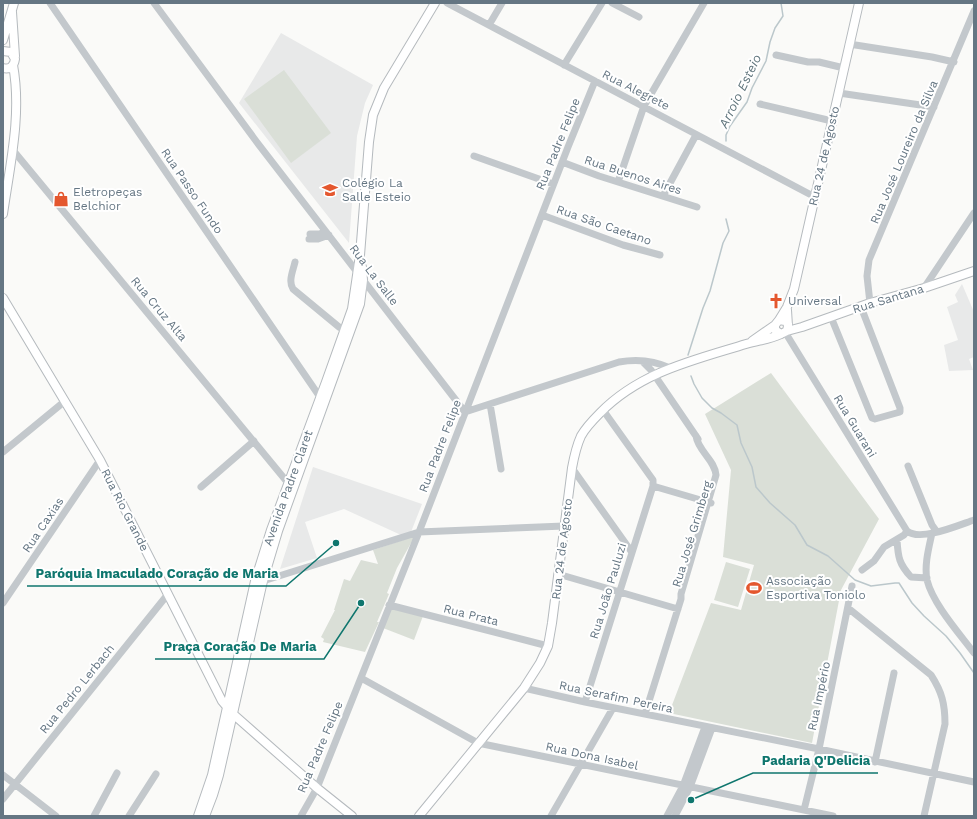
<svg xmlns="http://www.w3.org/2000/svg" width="977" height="819" viewBox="0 0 977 819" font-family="'Work Sans',sans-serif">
  <rect width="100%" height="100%" fill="#fafaf8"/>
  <!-- built -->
  <path fill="#e8e9e9" d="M281,33L373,85L365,103L357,136L349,243L239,103Z
    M962,284L974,312V357L969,359L973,370L949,371L944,345L958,340L947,307L958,302L955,295Z
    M313,467L422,504L411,532L401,535L344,509L305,522L317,558L280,569Z"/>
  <!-- green -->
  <path fill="#dadfd7" d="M284,70L331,133L291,163L244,99Z
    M771,373L879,519L841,590L812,743L669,713L711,603L741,610L754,565L723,557L731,470L705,414Z
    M415,536L397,568L387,593L389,594L377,622H379L365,652L323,642L324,639L321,637L335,610H334L344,579L350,581L361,560L378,564L373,550Z
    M726,562L750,569L738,607L714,600Z
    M391,607L423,616L414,640L383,628Z"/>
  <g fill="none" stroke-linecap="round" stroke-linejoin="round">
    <!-- stream -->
    <path stroke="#bbc7cb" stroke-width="1.5" d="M726,141V135L730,126L747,102L752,88L766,61L770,42L775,28L783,16L781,3
      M688,355L703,308L710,291L723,243L729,231L726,219
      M691,376L694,384L702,398L712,408L721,413L737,425L741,443L752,467L756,487L770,503L795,525L807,545L828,556L855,580L871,586L895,583H899L912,603L924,616L946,636L960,653L974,673"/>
    <defs>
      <path id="major" d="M12,12L15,56
        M3,40L14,3
        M3,51L11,52L15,59C14,66 10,70 3,68
        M3,214C10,165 22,114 13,65
        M3,298L100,460L222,701L233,714L317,788L352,816
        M787,310L788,326L787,331L781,334L775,330V325L779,320L785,321L788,324
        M779,320L787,307L794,289L859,3
        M787,331L802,327L870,303L924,288L974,271
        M752,341L775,325
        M198,816L212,775L255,581L271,530L326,382L352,309L360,255L369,142L373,115L384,88L435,3
        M205,816L213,795L219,775L263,581L278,531L360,304L363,280L362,267
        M419,816L524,688L540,663L548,646L552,623L572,468C574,457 576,447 581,436C586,427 593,420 600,413C640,372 694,360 746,344C759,340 768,340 781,334"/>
    </defs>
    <!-- major casing -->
    <use href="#major" stroke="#b5babe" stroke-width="10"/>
    <!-- minor -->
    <path stroke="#c3c8cc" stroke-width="7" d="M50,3L322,400
      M154,3L256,141L465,412
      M447,3L815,197
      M612,3L639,17
      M489,25L502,3
      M849,44L932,57L954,62
      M776,55L808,62H819L844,68
      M564,65L602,3
      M839,93L934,107
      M760,104L832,121
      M12,149L288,483
      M474,156L553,184
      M562,162L599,176L697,207
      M618,182L644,106L704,3
      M663,196L696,135
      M542,215L623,245L660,255
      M310,234H320L325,231
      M309,239H318L329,235
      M295,262C293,271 288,281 293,289L339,327L345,330
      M924,288L974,213
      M870,303L867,276L869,260L974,11
      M831,317L872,418L875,419L900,412V408L861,307
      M785,332L907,531C920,542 959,525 974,520
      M643,362L651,370L698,439
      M490,404L501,469
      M603,410L653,480V486L711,503
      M465,412L619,362C636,359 655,361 670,368
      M3,452L65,401
      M908,466L932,525L937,532
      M572,468L631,551
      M201,487L254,441
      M932,533C929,547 924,565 927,580C933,604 959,633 974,653
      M897,540C898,557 899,564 911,577L927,578
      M862,570L874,561L884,547L904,535L907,531
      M558,574L678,609
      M260,581H263L419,532L564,526
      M3,603L100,460
      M389,605L548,646
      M848,608L931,675C942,692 945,704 945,724L924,816
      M361,678L478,743L833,816
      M524,688L585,702L819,749L974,782
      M585,702L653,486
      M645,714L681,599V594L716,475C715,460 698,451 696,436
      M875,762L894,673
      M3,775L56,816
      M3,799L168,594
      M804,810L819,749L852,586
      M94,816L117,773
      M129,816L156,774
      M301,816L317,788L419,532L568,147L595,81
      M551,816L613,708
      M667,816L683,786L705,727
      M675,816L690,787L712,728"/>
    <!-- major -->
    <use href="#major" stroke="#fff" stroke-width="8"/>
  </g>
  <!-- icons -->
  <defs>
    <symbol id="school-bare" viewBox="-9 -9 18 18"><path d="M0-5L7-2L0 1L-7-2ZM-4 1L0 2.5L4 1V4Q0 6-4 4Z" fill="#e4572e" stroke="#fff" stroke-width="2.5" paint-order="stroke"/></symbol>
    <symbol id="shop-bare" viewBox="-9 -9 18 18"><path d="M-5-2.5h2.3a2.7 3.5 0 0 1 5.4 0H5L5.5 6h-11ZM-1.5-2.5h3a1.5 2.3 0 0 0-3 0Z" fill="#e4572e" stroke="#fff" stroke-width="2.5" paint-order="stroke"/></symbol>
    <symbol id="church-bare" viewBox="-9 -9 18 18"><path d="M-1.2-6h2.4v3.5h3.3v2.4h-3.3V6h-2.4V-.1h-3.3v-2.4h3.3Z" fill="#e4572e" stroke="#fff" stroke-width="2.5" paint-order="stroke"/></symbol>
    <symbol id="stadium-bare" viewBox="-9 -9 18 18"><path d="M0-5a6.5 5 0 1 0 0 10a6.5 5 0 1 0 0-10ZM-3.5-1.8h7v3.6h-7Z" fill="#e4572e" stroke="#fff" stroke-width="2.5" paint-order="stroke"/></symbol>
  </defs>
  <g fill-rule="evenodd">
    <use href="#school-bare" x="319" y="179" width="22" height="22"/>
    <use href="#shop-bare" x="50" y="188" width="22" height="22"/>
    <use href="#church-bare" x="765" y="290" width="22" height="22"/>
    <use href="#stadium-bare" x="743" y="577" width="22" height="22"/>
  </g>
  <g text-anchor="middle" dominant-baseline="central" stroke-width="4" stroke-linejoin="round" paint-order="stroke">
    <!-- street labels -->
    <g font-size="12" fill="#657683" stroke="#fff">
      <text transform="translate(636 90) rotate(27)">Rua Alegrete</text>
      <text transform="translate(558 144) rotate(-68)">Rua Padre Felipe</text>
      <text transform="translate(904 152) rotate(-67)">Rua José Loureiro da Silva</text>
      <text transform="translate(824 156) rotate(-77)">Rua 24 de Agosto</text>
      <text transform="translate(633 175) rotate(18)">Rua Buenos Aires</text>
      <text transform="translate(192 191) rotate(56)">Rua Passo Fundo</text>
      <text transform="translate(604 225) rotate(19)">Rua São Caetano</text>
      <text transform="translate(374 275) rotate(53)">Rua La Salle</text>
      <text transform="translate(888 299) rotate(-17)">Rua Santana</text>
      <text transform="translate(159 309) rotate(50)">Rua Cruz Alta</text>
      <text transform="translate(855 426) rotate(59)">Rua Guarani</text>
      <text transform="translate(440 446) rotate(-69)">Rua Padre Felipe</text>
      <text transform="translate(288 488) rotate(-70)">Avenida Padre Claret</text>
      <text transform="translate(125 510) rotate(63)">Rua Rio Grande</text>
      <text transform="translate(43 525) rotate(-56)">Rua Caxias</text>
      <text transform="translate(692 534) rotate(-73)">Rua José Grimberg</text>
      <text transform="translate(562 549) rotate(-83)">Rua 24 de Agosto</text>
      <text transform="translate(608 591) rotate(-73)">Rua João Pauluzi</text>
      <text transform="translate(471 615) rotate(14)">Rua Prata</text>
      <text transform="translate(77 689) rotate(-51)">Rua Pedro Lerbach</text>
      <text transform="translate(819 696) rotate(-78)">Rua Império</text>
      <text transform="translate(616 697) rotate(12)">Rua Serafim Pereira</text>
      <text transform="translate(320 747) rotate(-67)">Rua Padre Felipe</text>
      <text transform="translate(592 756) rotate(12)">Rua Dona Isabel</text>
    </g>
    <!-- poi labels -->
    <g font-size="12" fill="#657683" stroke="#fff" text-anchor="start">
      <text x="342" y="183">Colégio La<tspan x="342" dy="14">Salle Esteio</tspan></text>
      <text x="73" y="192">Eletropeças<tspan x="73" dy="14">Belchior</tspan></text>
      <text x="788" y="301">Universal</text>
      <text x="766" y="581">Associação<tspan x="766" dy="14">Esportiva Toniolo</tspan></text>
    </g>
    <!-- water labels -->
    <g font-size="13" font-style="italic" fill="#60757c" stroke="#fff">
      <text transform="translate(740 91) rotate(-64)">Arroio Esteio</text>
    </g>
  </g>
  <!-- callouts -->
  <path fill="none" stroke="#0f766e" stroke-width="1.5" d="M336 543L286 586H27M361 603L324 659H155M691 800L753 773H878"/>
  <g fill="#0f766e" stroke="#fff" stroke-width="1.5">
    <circle cx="336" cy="543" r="4"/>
    <circle cx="361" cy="603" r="4"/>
    <circle cx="691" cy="800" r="4"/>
  </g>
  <g font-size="13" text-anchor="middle" font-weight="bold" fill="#0f766e" stroke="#fff" stroke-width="4" stroke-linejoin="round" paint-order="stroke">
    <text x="157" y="578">Paróquia Imaculado Coração de Maria</text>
    <text x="240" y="651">Praça Coração De Maria</text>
    <text x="816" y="765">Padaria Q'Delicia</text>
  </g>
  <!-- border -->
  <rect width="977" height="819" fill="none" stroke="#657683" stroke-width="8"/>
</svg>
